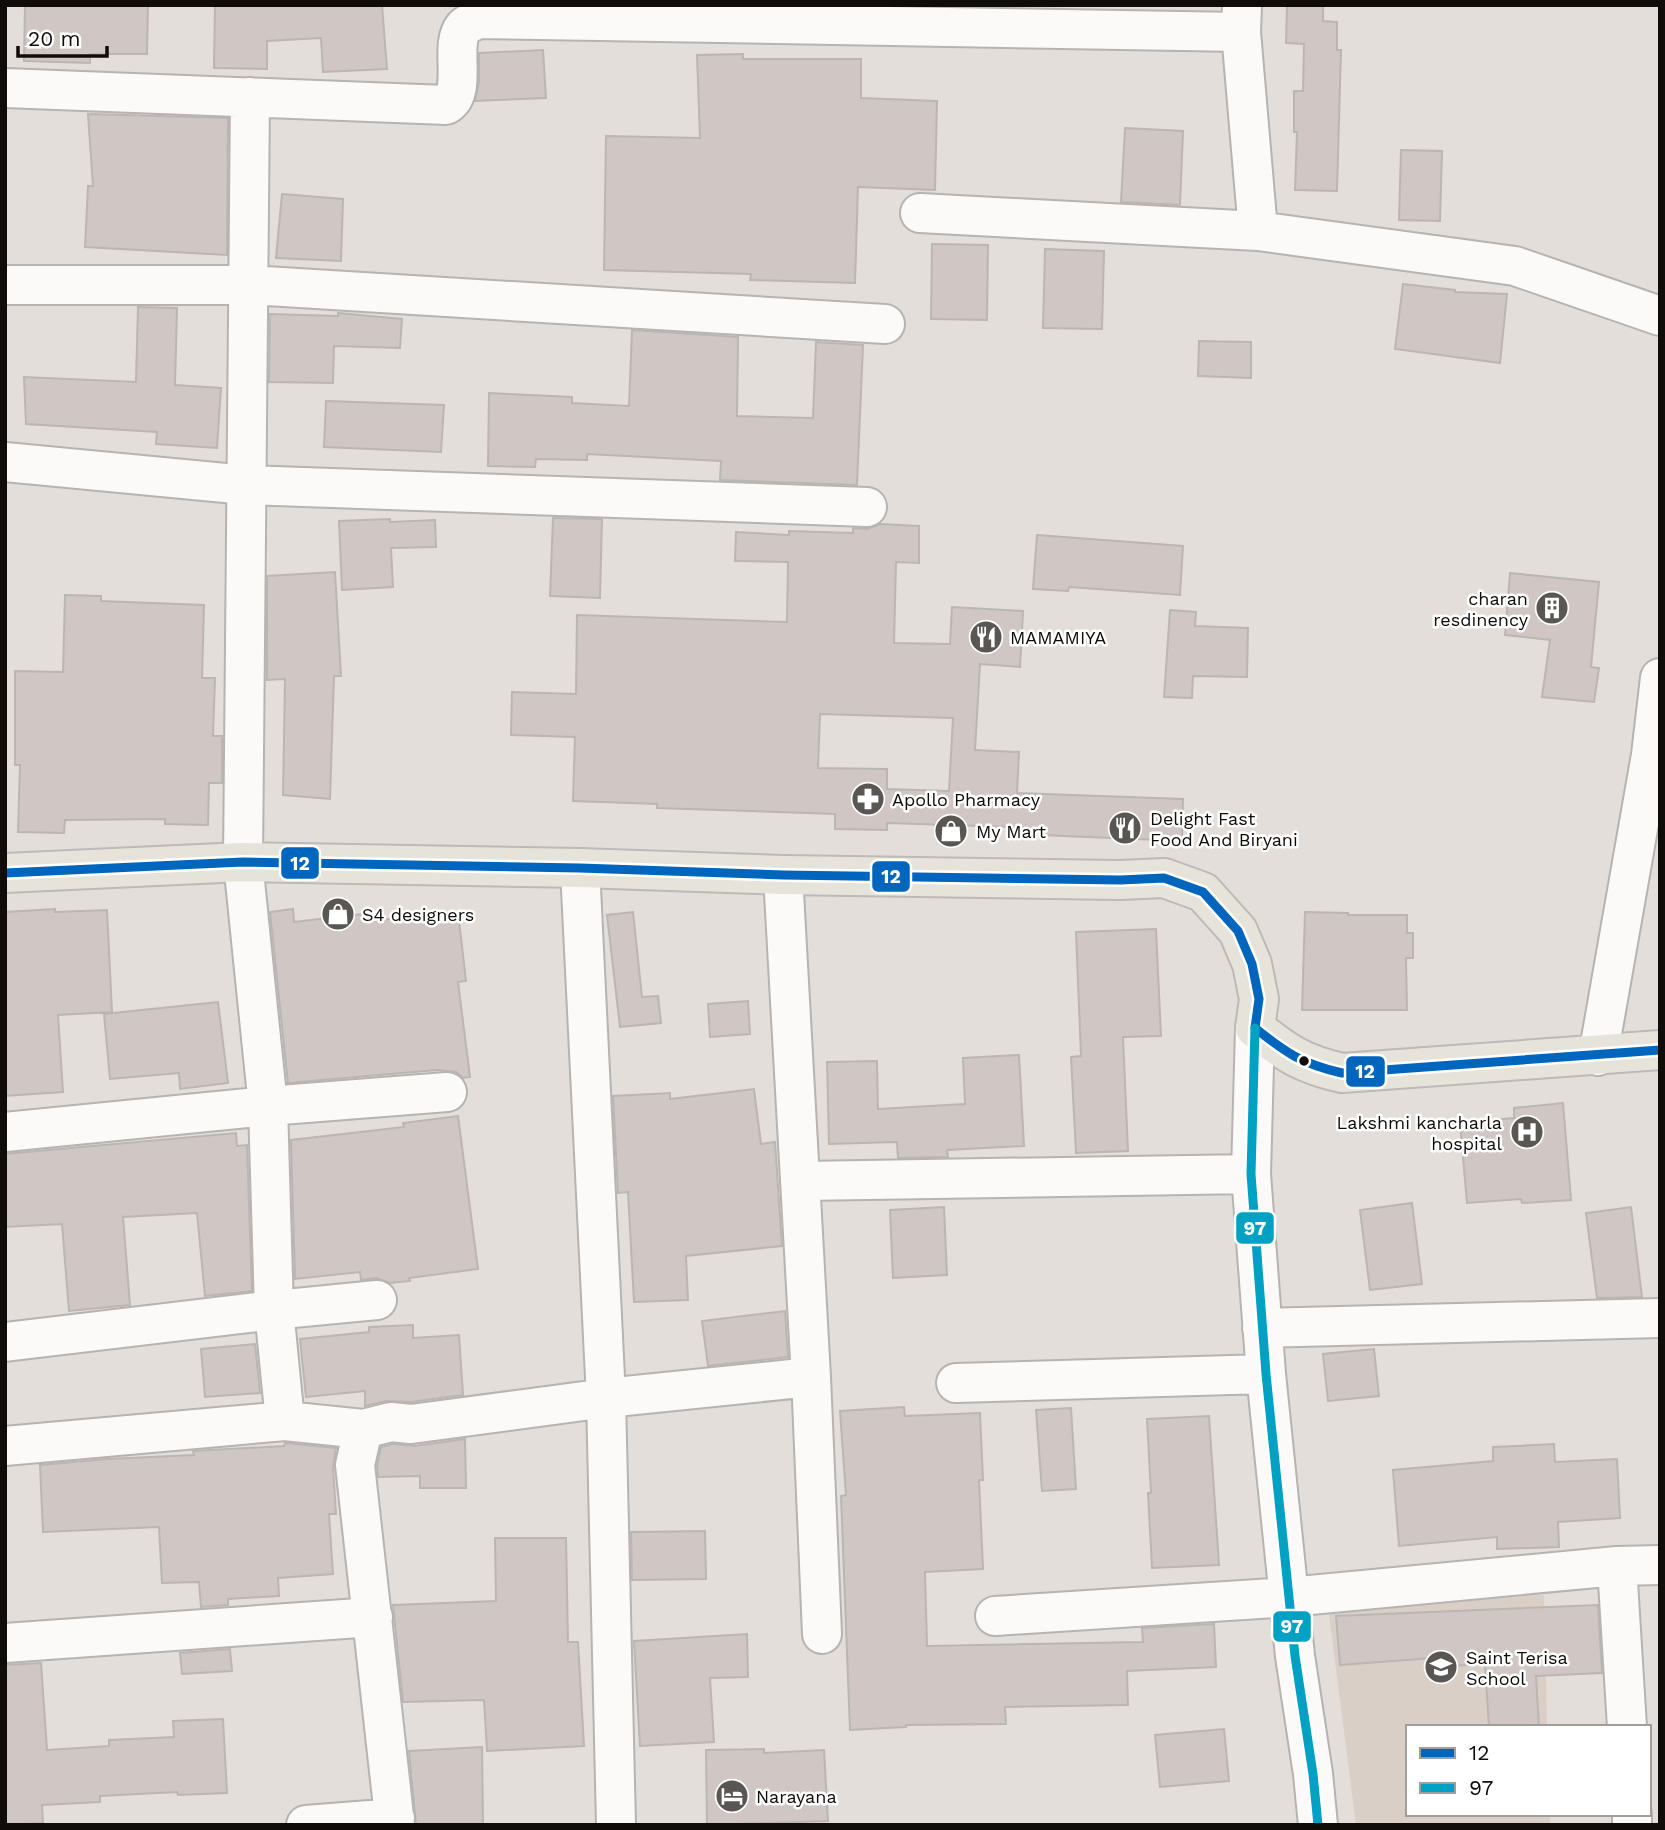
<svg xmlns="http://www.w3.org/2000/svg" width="1665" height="1830" viewBox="0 0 1665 1830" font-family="'Work Sans',sans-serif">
  <rect width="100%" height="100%" fill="#e3deda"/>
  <!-- built -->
  <path fill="#dacfc6" d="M1544,1595L1547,1727H1408V1814H1550V1825H1356L1328,1607Z"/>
  <!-- building -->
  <path fill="#d0c6c3" stroke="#bab6b4" stroke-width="2" fill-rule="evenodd" d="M25,5H148L147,54H90V63L24,61Z
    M215,5H382L387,69L323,72L321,38L267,41V69L214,68Z
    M1287,5H1323V21L1337,22V50H1341L1337,191L1295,190L1297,132H1294V91H1303L1304,44L1286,43Z
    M543,50L546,98L475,101L479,82V53Z
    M743,54V59H861V98L937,101L935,190L858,187L855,283L750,280L751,274L604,270L606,136L700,138L697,55Z
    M88,114L228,118L227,255L85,247L88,186H93Z
    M1125,128L1183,131L1180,205L1121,202Z
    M1401,150L1442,151L1440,221L1399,220Z
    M282,194L343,199L341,261L276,258Z
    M932,244L988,245L987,320L931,319Z
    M1045,249L1104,251L1102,329L1043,328Z
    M1403,284L1455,290V292L1507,294L1500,363L1395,349Z
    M138,307L177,308L175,385L221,388L217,448L156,444L157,432L26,424L24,377L136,382Z
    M338,313L402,319L400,348L334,346L333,383L269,382L270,314L338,316Z
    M632,330L738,337L737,416L813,418L816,342L863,345L857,485L720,480L721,461L587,454V460L536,459L535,467L488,466L489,393L572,397V403L629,406Z
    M1199,341L1251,342V378L1198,376Z
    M326,401L444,405L441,452L324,447Z
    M553,518L602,519L600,598L550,596Z
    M390,519V522L435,520L436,547L391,548L393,587L342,590L339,521Z
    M880,524L919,526V563L896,562L894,643L950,644L952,607L1023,611L1020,667L980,664L975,750L1019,752L1017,793L1183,799L1182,841L1040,835V828L887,823V830L835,829V814L657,808V804L573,801L575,737L511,735L512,692L576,694L577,615L787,622L788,562L735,561L736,532L789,535V531L853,533V528L867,529ZM820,714L953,718L949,791L887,789V769L818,768Z
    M1037,535L1183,546L1180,595L1069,587L1068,591L1033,589Z
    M335,572L341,676H334L330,799L283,795L285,679L267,680V576Z
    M1510,573L1599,582L1591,667L1599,668L1594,702L1542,697L1550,640L1505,635Z
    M65,595L101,596V601L204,605L202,678H215L213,736H222V783H209L208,825L165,824V819L65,820L64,833L18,832L20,765H15V671L63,672Z
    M1170,610L1196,612L1195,626L1248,628L1247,677L1193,676L1192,698L1164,697Z
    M55,909V912L107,910L112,1012L58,1015L63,1092L5,1096V912Z
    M293,909L294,922L378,912L379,920L458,912L466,981L458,982L470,1077L463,1078L456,1072L437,1070L288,1083L270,912Z
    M633,912L642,997L658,996L661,1023L620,1027L607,915Z
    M1305,912L1348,913V915H1407V933H1413V958H1406L1407,1010H1302Z
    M1156,929L1161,1036L1123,1037L1128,1151L1076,1153L1071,1057L1081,1056L1076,932Z
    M748,1001L750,1034L710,1037L708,1004Z
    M218,1002L228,1083L180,1089L179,1073L110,1079L104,1014Z
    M1019,1055L1024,1146L947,1150L948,1157L898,1158L897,1142L829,1144L827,1062L877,1061L878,1109L965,1104L963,1058Z
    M754,1089L761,1144L775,1142L782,1246L686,1256L688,1300L634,1302L628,1192L618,1193L613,1096L670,1093V1099Z
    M1563,1103L1571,1200L1522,1203L1521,1199L1467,1203L1460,1123L1514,1118V1108Z
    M458,1116L478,1269L409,1278L410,1281L390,1283L376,1278L361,1280L360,1272L295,1279L291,1140L404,1127L403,1123Z
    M236,1133L237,1146L247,1145L252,1291L205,1296L197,1213L123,1217L130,1305L69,1311L62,1224L5,1227V1154Z
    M1412,1203L1422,1284L1370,1290L1360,1210Z
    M944,1207L947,1275L893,1278L890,1210Z
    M1631,1207L1642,1297L1597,1298L1586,1213Z
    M785,1311L788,1357L708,1366L702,1321Z
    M413,1325V1338L459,1335L463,1395L411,1402L386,1401L365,1406V1391L306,1397L300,1339L369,1332V1327Z
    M255,1344L260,1393L205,1397L201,1349Z
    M1374,1349L1379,1396L1328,1401L1323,1354Z
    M904,1407L905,1416L980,1413L983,1480H979L983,1569L925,1572L927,1646L1143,1642L1142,1628L1214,1624L1216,1667L1127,1671L1128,1705L1005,1707L1006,1724L906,1725V1727L850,1730L841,1496L846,1495L840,1411Z
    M1071,1408L1076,1489L1042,1491L1036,1410Z
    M1209,1416L1219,1565L1152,1568L1148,1493H1151L1147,1419Z
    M465,1439L466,1488H420V1476L378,1477L377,1466L381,1447L393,1444L414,1446Z
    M285,1443L336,1448L333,1467L336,1514H329L333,1574L278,1578L279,1596L228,1599V1605L201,1607L199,1582L162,1583L159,1527L43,1532L40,1465L107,1459L194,1455L193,1451L284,1446Z
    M1554,1444L1555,1462L1617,1459L1620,1518L1558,1522L1559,1547L1497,1549V1537L1399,1546L1393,1470L1493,1461V1447Z
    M705,1531L706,1579L632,1580L631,1532Z
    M495,1538H566L568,1642H578L584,1746L487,1751L484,1700L403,1702L393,1605L496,1601Z
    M1598,1605L1602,1673L1536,1676L1539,1727H1489L1485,1664L1434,1667L1433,1658L1340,1665L1336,1616Z
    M747,1634L748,1677L710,1678L714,1742L640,1746L634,1641Z
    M230,1649L232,1671L182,1674L180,1653Z
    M41,1663L47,1750L109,1746V1740L174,1737L173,1721L223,1719L227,1793L178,1795L177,1792L100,1796V1802L42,1805L43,1823L5,1825V1665Z
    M1224,1729L1229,1781L1160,1787L1155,1735Z
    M482,1747L483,1825H416L409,1751Z
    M764,1749V1753L824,1750L828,1821L707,1825L706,1750Z"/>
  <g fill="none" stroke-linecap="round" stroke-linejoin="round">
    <defs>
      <path id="minor" d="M1242,6L1241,32L1258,231L1515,266L1660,316
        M5,88L446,105C469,92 448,45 464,27C468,23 474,21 479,19L1241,32
        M250,97L243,862L268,1106L274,1310L285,1421L363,1429L391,1422L411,1424L606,1398L811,1377
        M920,213L1258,231
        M5,285H250L885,324
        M5,462L246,485L867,507
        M580,868L606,1398L616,1825
        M783,875L811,1377L822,1634
        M1255,1028L1251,1174L1266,1374L1295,1656L1313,1774L1318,1825
        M1598,1056L1651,755L1660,678
        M5,1132L268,1106L447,1092
        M801,1181L1251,1174
        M1262,1328L1660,1318
        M5,1342L274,1310L377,1300
        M956,1383L1266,1374
        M363,1429L355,1465L395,1825
        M5,1446L285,1421
        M1617,1566L1627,1727
        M995,1616L1289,1597L1617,1566L1660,1565
        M5,1643L373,1617
        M1632,1814V1825
        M306,1825L395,1818"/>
      <path id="major" d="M5,873L243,862L580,868L783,875L1120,880L1164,878L1203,892L1238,931L1252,964L1259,999L1255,1028C1286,1053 1302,1064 1342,1073L1660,1050"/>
    </defs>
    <!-- minor casing -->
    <use href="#minor" stroke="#b7b3b0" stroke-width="42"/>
    <!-- major casing -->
    <use href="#major" stroke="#bcb9b7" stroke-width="42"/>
    <!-- minor -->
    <use href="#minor" stroke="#fbfaf9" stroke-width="38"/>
    <!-- major -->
    <use href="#major" stroke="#e6e4da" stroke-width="38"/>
    <defs>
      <path id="bus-1" d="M5,873L243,862L580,868L783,875L1120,880L1164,878L1203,892L1238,931L1252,964L1259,999L1255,1028C1286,1053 1302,1064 1342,1073L1660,1050"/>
      <path id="bus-2" d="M1255,1028L1251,1174L1266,1374L1295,1656L1313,1774L1318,1825"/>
    </defs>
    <!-- bus-1 casing -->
    <use href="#bus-1" stroke="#fff" stroke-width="14"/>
    <!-- bus-2 casing -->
    <use href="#bus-2" stroke="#fff" stroke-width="14"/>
    <!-- bus-1 -->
    <use href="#bus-1" stroke="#0065bd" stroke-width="9"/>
    <!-- bus-2 -->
    <use href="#bus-2" stroke="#01a1c4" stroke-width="9"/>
  </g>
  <!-- icons -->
  <defs>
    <symbol id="building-disc" viewBox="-11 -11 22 22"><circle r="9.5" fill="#595653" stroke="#fff"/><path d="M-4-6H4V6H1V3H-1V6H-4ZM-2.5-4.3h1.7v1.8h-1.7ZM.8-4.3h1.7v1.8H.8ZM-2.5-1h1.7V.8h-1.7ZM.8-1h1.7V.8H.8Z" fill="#fff"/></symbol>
    <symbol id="restaurant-disc" viewBox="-11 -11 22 22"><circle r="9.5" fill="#595653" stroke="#fff"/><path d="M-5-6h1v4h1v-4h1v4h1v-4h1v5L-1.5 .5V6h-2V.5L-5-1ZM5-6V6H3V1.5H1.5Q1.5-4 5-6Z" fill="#fff"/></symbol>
    <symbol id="pharmacy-disc" viewBox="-11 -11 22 22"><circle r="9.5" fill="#595653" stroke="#fff"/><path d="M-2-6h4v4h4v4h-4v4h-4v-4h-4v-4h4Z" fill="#fff"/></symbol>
    <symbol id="shop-disc" viewBox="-11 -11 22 22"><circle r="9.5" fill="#595653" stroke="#fff"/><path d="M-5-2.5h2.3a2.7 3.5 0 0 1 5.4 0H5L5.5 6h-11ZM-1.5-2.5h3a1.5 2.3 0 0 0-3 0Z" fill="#fff"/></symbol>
    <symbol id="hospital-disc" viewBox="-11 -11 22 22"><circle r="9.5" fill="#595653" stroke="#fff"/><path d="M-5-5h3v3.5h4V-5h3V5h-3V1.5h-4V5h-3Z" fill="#fff"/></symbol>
    <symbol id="school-disc" viewBox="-11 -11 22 22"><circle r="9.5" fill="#595653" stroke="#fff"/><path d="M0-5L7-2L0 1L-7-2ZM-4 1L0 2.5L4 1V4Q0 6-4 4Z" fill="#fff"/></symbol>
    <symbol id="hotel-disc" viewBox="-11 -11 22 22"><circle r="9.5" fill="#595653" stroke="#fff"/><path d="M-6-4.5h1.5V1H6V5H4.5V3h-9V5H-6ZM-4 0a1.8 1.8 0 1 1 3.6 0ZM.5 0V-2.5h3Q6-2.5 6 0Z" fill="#fff"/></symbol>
  </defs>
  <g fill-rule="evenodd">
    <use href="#building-disc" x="1533" y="589" width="38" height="38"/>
    <use href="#restaurant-disc" x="967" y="618" width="38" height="38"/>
    <use href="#pharmacy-disc" x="849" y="780" width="38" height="38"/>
    <use href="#restaurant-disc" x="1106" y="809" width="38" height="38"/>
    <use href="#shop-disc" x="932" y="812" width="38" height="38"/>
    <use href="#shop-disc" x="319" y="895" width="38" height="38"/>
    <use href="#hospital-disc" x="1508" y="1113" width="38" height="38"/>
    <use href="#school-disc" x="1422" y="1648" width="38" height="38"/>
    <use href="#hotel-disc" x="713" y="1777" width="38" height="38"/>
  </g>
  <!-- markers -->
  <circle fill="#0f0c0a" stroke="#fff" stroke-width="2.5" cx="1304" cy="1061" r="6"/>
  <g text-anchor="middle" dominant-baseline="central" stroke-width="5" stroke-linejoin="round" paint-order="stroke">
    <!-- poi labels -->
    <g font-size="18" fill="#0f0c0a" stroke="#fff" text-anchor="start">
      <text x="1528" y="598" text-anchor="end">charan<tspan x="1528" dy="21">resdinency</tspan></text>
      <text x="1010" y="637">MAMAMIYA</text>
      <text x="892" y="799">Apollo Pharmacy</text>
      <text x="1150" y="818">Delight Fast<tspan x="1150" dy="21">Food And Biryani</tspan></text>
      <text x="976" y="831">My Mart</text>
      <text x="362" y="914">S4 designers</text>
      <text x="1502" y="1122" text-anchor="end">Lakshmi kancharla<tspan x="1502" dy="21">hospital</tspan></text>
      <text x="1466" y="1657">Saint Terisa<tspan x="1466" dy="21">School</tspan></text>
      <text x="756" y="1796">Narayana</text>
    </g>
  </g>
  <g stroke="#fff" stroke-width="2.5">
    <rect x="280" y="846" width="40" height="34" rx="7" fill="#0065bd"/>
    <rect x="871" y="860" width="40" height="33" rx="7" fill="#0065bd"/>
    <rect x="1345" y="1055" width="41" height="33" rx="7" fill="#0065bd"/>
    <rect x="1235" y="1211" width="40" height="34" rx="7" fill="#01a1c4"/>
    <rect x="1272" y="1610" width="40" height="33" rx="7" fill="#01a1c4"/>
  </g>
  <g font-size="19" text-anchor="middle" font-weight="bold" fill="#fff">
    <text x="300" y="870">12</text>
    <text x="891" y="883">12</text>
    <text x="1365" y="1078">12</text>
    <text x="1255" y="1235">97</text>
    <text x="1292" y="1633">97</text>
  </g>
  <!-- border -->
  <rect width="1665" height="1830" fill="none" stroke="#0f0c0a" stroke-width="14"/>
  <!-- legend -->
  <rect x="1406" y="1725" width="245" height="91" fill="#ffffff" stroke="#9f9e9d" stroke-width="2"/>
  <rect x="1420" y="1748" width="35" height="10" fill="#0065bd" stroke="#9f9e9d" stroke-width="2"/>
  <text x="1469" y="1760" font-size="21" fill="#0f0c0a">12</text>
  <rect x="1420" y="1783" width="35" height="10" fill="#01a1c4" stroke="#9f9e9d" stroke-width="2"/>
  <text x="1469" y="1795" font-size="21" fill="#0f0c0a">97</text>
  <!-- scale -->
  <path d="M18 46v10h89v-10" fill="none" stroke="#0f0c0a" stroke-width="3.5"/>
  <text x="28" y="46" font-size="21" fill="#0f0c0a" stroke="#ffffff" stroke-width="5" paint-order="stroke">20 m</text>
</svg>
